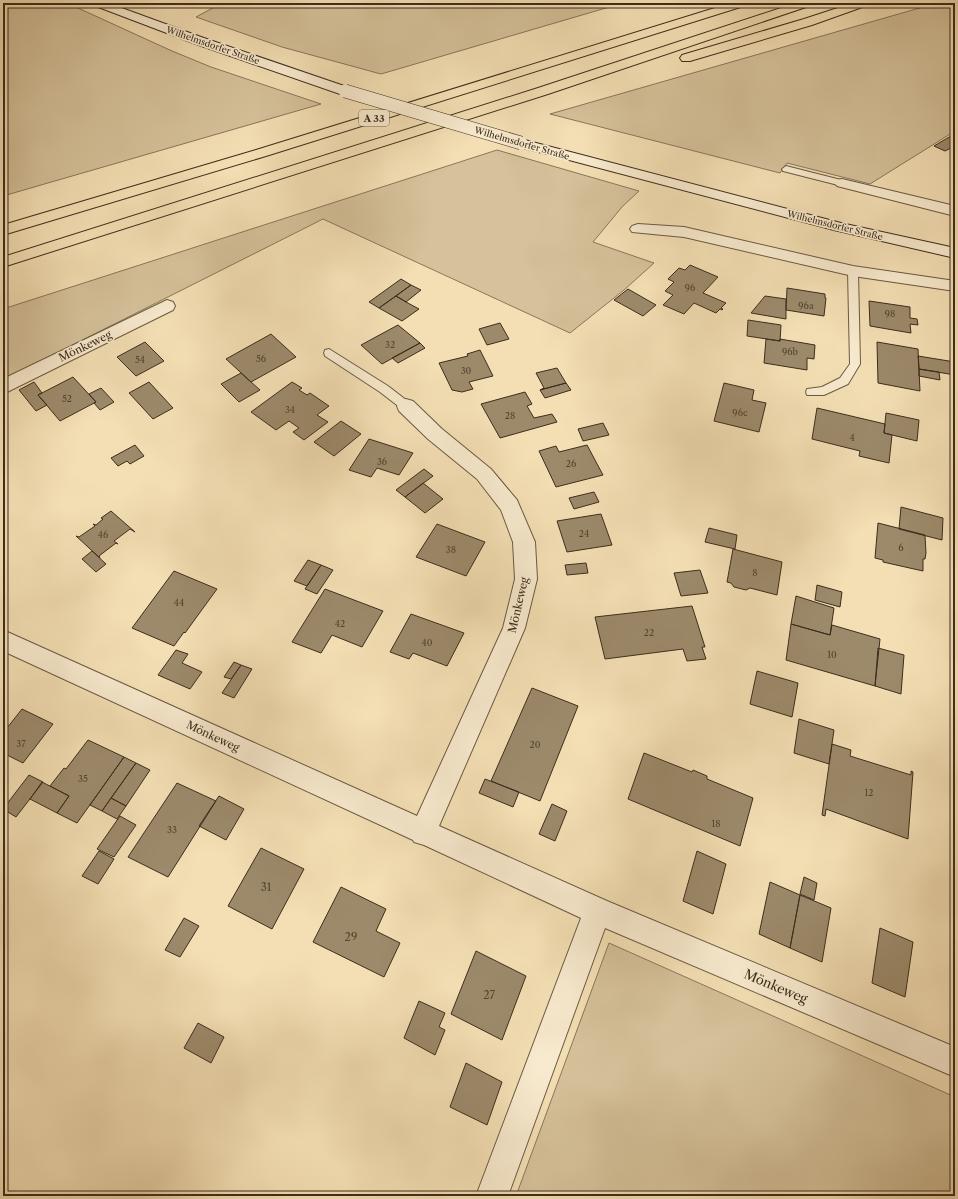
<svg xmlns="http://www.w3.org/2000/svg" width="958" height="1199" viewBox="0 0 958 1199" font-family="'Libre Caslon Text',serif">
  <rect width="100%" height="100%" fill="#f4dfb4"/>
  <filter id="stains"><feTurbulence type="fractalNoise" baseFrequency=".005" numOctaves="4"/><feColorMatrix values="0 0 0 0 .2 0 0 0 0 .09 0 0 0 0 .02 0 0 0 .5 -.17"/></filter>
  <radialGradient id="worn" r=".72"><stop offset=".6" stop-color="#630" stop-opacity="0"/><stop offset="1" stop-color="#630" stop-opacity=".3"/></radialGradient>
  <!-- green -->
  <path fill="#d5c19a" stroke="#88775b" d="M3,3H67L172,51L211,67L321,104L3,196Z
    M222,3H623L381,74L282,47L196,17Z
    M937,3H955V131L870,184L787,163L780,173L550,114Z
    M497,150L639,191L622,207L593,242L654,263L624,290L570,333L323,219L3,380V309Z
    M609,943L955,1097V1196H516Z"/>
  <!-- building -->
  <path fill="#9c8a6b" stroke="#3c2d1c" d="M951,136L955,139V146L945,151L934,146Z
    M690,265L718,277L703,293L726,303L721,308L723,309L722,310L720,309L716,313L694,303L684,314L663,305L673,295L665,291L674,282L668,279L679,268L685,270Z
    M401,279L411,285L379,308L369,302Z
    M411,285L421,290L406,302L396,296Z
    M787,288L825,294V298H826L824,316L786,310Z
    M628,289L656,305L643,316L614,300Z
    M396,296L406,302L419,309L402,321L379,308Z
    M765,296L786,299V319L751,313Z
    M869,301L910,307V318L917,319L918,325L910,324L911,333L870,326Z
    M748,320L781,325L780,341L747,336Z
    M500,323L509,339L487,345L479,329Z
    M398,325L420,343L382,364L361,345Z
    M271,334L296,357L251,382L226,359Z
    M766,339L780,341V339L815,345L814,359L807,358V370L764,363Z
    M145,342L164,361L136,376L117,357Z
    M877,342L918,349L920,391L878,383Z
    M420,343L425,348L398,363L392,358Z
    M480,350L493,376L469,382L473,389L462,392L452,390L439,363L468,356L467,354Z
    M918,356L955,362V375L919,369Z
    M557,368L566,383L540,390L544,388L536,373Z
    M919,369L939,372L940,380L919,376Z
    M241,373L260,390L239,402L221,384Z
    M73,377L96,402L60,421L38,395Z
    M34,382L42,393L38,395L47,405L36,411L19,390Z
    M149,382L173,408L153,419L129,393Z
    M292,382L302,388L299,390L307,395L310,393L329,406L317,415L328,422L304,440L293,432L299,428L289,421L276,430L251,412Z
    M566,383L571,390L545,398L540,390Z
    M724,383L754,390L752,400L766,403L759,432L714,421Z
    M101,388L114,402L100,410L94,403L96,402L89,394Z
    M525,392L532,404L527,406L534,418L552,414L557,422L500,438L481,404Z
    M817,408L885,424L884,433L892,435L889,463L859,456L860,451L812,439Z
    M886,413L919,420L917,441L884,433Z
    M341,421L361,434L334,456L314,442Z
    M603,423L609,435L583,441L578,429Z
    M369,439L413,453L399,475L377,468L371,477L349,470Z
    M135,445L144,456L130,464L127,461L118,466L111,458Z
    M587,445L603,475L556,487L539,451L556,446L559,452Z
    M424,469L433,476L405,497L396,490Z
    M423,483L443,499L425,513L405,497Z
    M594,492L599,502L574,509L569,498Z
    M901,507L943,518L942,540L899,529Z
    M111,511L135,532L130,529L114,541L118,544L116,543L99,556L100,558L76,536L79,537L95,526L93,524L96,525L103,519L101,518Z
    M601,514L612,545L567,552L557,521Z
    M878,523L925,535L926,553L925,559H923V571L883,562V560L875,558Z
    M437,524L485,542L466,576L416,557Z
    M709,528L737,535L735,549L705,542Z
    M733,549L782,562L777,595L750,588L746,590L734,587L731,583L727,582Z
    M92,551L106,564L96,572L82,559Z
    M308,560L321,565L307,586L294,581Z
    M586,563L588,573L567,575L565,565Z
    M321,565L333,570L317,594L305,589Z
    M700,570L708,593L681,596L674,573Z
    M174,571L217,589L185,633L184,632L174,646L132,628Z
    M817,585L842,592L840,607L815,600Z
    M325,589L383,611L362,647L332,635L321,653L292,642Z
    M796,596L834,608L830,635L791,624Z
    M692,606L705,647H702L706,659L687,661L683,649L605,659L595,617Z
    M411,614L464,633L447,666L413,653L409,659L390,652Z
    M791,624L830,635L832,625L880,639L875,686L786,660Z
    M878,648L904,655L901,694L875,686Z
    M176,650L188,654L182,663L202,672L190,689L158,675Z
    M234,662L241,665L231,679L224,677Z
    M241,665L252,669L234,698L222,693Z
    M757,671L798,683L792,717L750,704Z
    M532,688L578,706L540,801L491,781Z
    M22,709L53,724L23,763L3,753V733Z
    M799,719L834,730L829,764L794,753Z
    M88,740L124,757L77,823L57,813L69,796L50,786L64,768L66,769Z
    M832,744L851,750L850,756L911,775V771L913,772L908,839L826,809L825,816L822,815Z
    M644,753L692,772L693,770L707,776V779L753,798L740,846L628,799Z
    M124,757L136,763L102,811L90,805Z
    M136,763L150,770L126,806L111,798Z
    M29,775L43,782L16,817L3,809Z
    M485,779L519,792L513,807L479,793Z
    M42,782L69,796L57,813L30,799Z
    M177,783L216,801L168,877L128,857Z
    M219,796L244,809L226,840L199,826Z
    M111,798L126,806L117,819L102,811Z
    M552,804L567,811L555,841L539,834Z
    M120,816L136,825L114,857L97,849Z
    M261,848L304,869L272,929L228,906Z
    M99,851L114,859L98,884L82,876Z
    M697,851L726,864L713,914L683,901Z
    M804,877L817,883L814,900L800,894Z
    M770,882L800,895L790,948L759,934Z
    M341,887L386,909L376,931L400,943L384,977L313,942Z
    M800,895L831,908L822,962L790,948Z
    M184,918L199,926L180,957L165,950Z
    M880,928L913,942L905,997L872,983Z
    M476,951L526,976L502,1040L451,1014Z
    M419,1001L445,1013L439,1027L445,1030L435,1055L404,1038Z
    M198,1023L224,1037L211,1063L184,1048Z
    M466,1063L502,1082L487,1125L450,1107Z"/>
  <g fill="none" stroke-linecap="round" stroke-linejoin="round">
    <defs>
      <path id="lane" d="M786,166L845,181L846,183L842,186L783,171L782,169Z
        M853,268L858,271L860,364L848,384L824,395H807L806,392L807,389L822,387L840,378L850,364L848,271Z
        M329,349L388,386L410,403L412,406L410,409H402L380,392L325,356L324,353L325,350Z"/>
      <path id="street" d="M842,179L955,206V216L837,186L835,183L837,180Z
        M638,224L684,227L853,266L955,281V291L853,276L684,237L632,232L630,229L632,226Z
        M167,300L173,302L175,306L173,310L3,394V379Z
        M406,399L413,401L442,429L491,469L517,500L535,542L537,579L525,628L439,826L607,901L955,1047V1077L605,928L508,1196H476L581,918L424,845L414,842L413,840L3,651V630L417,816L503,628L515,579L513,542L501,510L477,479L428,439L399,411L397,406L399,401Z"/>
      <path id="secondary" d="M91,3H108L201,37L350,88L352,91L350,94H340L193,43L93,5Z
        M521,139L841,223L955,248V258L834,230L516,146L514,143L516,140Z"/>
      <path id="highway" d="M731,3H749L747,5L266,156L3,235V225L256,150Z
        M796,3H814L812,5L548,94L3,267V257L538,88Z
        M853,3H870L868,5L812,25L690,61H682L680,58L682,55L804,19Z"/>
    </defs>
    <!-- lane casing -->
    <use href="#lane" stroke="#6a5a42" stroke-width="2"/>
    <!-- street casing -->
    <use href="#street" stroke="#6a5a42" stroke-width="2"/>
    <!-- secondary casing -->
    <use href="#secondary" stroke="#3c2d1c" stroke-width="2"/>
    <!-- highway casing -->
    <use href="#highway" stroke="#3c2d1c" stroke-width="2"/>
    <!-- lane -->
    <use href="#lane" fill="#f8eace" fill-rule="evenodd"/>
    <!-- street -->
    <use href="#street" fill="#f8eace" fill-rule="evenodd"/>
    <!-- secondary -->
    <use href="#secondary" fill="#f8eace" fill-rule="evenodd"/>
    <!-- highway -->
    <use href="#highway" fill="#f4dfb4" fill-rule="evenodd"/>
    <defs>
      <path id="secondary-bridge" d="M345,91L521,143"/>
    </defs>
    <!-- secondary-bridge casing -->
    <use href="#secondary-bridge" stroke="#3c2d1c" stroke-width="14" stroke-linecap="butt"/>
    <!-- secondary-bridge -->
    <use href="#secondary-bridge" stroke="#f8eace" stroke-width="13"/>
  </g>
  <g text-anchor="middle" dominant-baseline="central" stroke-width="3.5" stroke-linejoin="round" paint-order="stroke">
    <!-- far-street labels -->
    <g font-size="9" fill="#3c2d1c" stroke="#f8eace">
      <text transform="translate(213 45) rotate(19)">Wilhelmsdorfer Straße</text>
      <text transform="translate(522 143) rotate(16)">Wilhelmsdorfer Straße</text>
      <text transform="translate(835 225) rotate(14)">Wilhelmsdorfer Straße</text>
    </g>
    <!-- number labels -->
    <g font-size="9" fill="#544430">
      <text x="690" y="287">96</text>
      <text x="806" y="305">96a</text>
      <text x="890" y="313">98</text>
      <text x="390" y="344">32</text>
      <text x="790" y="351">96b</text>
      <text x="261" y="358">56</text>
      <text x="140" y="359">54</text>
      <text x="466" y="370">30</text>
      <text x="67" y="398">52</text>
      <text x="290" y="409">34</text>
      <text x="740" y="412">96c</text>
      <text x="510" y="415">28</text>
      <text x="852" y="437">4</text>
      <text x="382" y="461">36</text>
      <text x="571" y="463">26</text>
      <text x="584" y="533">24</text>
      <text x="103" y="534">46</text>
      <text x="901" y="547">6</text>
      <text x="451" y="549">38</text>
      <text x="755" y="572">8</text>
      <text x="179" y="602">44</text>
      <text x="340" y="623">42</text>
      <text x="649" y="632">22</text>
      <text x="427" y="642">40</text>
      <text x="832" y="654">10</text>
      <text x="21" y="743">37</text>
      <text x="535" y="744">20</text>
      <text x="83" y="778">35</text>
      <text x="869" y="792">12</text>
      <text x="716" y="823">18</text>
      <text x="172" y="829">33</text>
    </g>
    <!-- shield labels -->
    <rect fill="#f8eace" stroke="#746651" stroke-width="1" x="359" y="110" width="30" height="16" rx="3"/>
    <g font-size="10" font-weight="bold" fill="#3c2d1c">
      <text x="374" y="118">A 33</text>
    </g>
    <!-- street labels -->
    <g font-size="11" fill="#3c2d1c" stroke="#f8eace">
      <text transform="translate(85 346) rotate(-26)">Mönkeweg</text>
      <text transform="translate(518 605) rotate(-77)">Mönkeweg</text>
      <text transform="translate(213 736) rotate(25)">Mönkeweg</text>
    </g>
    <!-- near-number labels -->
    <g font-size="11" fill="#544430">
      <text x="266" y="887">31</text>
      <text x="351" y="937">29</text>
      <text x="489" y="995">27</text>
    </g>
    <!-- near-street labels -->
    <g font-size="13" fill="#3c2d1c" stroke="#f8eace">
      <text transform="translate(776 986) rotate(23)">Mönkeweg</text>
    </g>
  </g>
  <!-- margin -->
  <rect width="958" height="1199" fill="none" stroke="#f4dfb4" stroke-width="16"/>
  <rect x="4" y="4" width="950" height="1191" fill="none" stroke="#3c2d1c" stroke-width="2"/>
  <rect x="8" y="8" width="942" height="1183" fill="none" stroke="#3c2d1c"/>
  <rect width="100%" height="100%" filter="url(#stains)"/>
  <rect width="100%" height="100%" fill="url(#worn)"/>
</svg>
